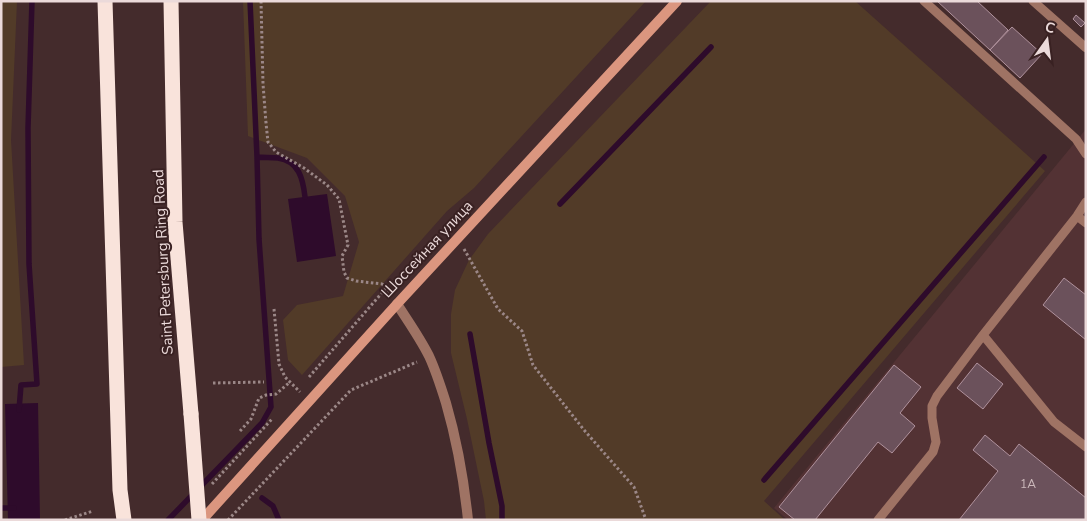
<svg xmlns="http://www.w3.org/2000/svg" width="1087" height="521" viewBox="0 0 1087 521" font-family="'Nunito Sans',sans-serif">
  <rect width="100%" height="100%" fill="#442b2c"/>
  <!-- built -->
  <path fill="#533234" d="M1086,129V520H788L774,508Z"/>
  <!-- green -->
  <path fill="#523b28" d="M1,1H17L11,140L24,365L1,367Z
    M243,1H646L474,188L447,211L302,375L288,360L283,320L297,305L343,296L359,242L345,196L307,158L248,136Z
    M711,1H855L1045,171L764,501L785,520H486L484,501L467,419L451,353V314L455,290L469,260L488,234Z"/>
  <!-- water -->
  <path fill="#2e0b2b" d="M327,194L336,256L297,262L288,199Z
    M38,403L40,520H8L5,404Z"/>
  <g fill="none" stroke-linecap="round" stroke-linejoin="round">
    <!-- stream -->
    <path stroke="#2e0b2b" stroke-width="5.5" d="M257,157C264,158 271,157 278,158C299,161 303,179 305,197
      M560,204L711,47
      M470,334L489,443L502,506V520
      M19,410L21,385L37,384L29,264L28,128L32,1
      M764,480L1044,157
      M262,498L273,506L279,520
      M1,508H14
      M168,520L262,423L271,407L259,239L257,157L250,1"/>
  </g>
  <!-- building -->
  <path fill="#6b515b" stroke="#b0929d" d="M937,1H977L1008,30L990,50Z
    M1076,15L1085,23L1081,27L1073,19Z
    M1012,27L1042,54L1020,78L990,50Z
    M1064,278L1086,295V340L1043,305Z
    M977,363L1003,384L983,409L957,388Z
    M894,365L921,387L900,413L915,426L892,453L878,442L815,520H795L779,507Z
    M985,435L1010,456L1019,444L1086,498V520H959L998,471L973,450Z"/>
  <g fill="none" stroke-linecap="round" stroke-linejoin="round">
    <!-- path -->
    <path stroke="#9b8787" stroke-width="3" stroke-dasharray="2.5 2.5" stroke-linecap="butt" d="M261,1L263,84L266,123L268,142L276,152L304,168L327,185L339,199L348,245L342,256L344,272L347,278L356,281L382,284L387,287L390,293
      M464,249L498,309L522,331L533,365L584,430L634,487L646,520
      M274,309L279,364L285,377L300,392
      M309,377L387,287
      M213,383L264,382
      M240,431L251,419L259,398L266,395L276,394L290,382
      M212,484L272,419
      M65,520L93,511
      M228,520L351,390L417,362"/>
    <!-- service -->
    <path stroke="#9f7364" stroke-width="9" d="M924,1L1076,139L1086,154
      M1033,1L1086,48
      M1086,202L1077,216L983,335L1054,422L1086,447
      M1077,216L1086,223
      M878,520L933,452L936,442L932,418V406L937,396L983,335"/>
    <!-- tertiary -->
    <path stroke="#9f7364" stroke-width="10" d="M397,304C408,321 420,338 429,356C436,371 441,387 446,403C457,441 464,481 468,520"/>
    <!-- secondary -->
    <path stroke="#db967f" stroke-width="10" d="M202,520L397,304L677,1"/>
    <!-- motorway -->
    <path stroke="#f9e3db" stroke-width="15" d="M105,1L120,490L124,520
      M171,1L175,222L191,414"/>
    <!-- motorway-bridge -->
    <path stroke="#f9e3db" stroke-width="15" d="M191,414L199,520"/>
  </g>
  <g text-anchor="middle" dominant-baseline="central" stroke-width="4" stroke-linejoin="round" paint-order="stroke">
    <!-- number labels -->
    <g font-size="12" fill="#cbb8ba">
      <text x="1028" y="484">1А</text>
    </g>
    <!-- street labels -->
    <g font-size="15" fill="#ebdada" stroke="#392122">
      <text transform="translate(427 249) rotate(-47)">Шоссейная улица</text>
      <text transform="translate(163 262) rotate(-93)">Saint Petersburg Ring Road</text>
    </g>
  </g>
  <!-- border -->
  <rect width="1087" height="521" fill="none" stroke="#ebdada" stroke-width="5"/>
  <!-- north arrow -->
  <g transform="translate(1047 40) rotate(14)" stroke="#392122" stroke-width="4" paint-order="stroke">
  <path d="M0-4L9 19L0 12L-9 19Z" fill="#ebdada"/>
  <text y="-8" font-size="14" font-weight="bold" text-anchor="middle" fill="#ebdada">С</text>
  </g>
</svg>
